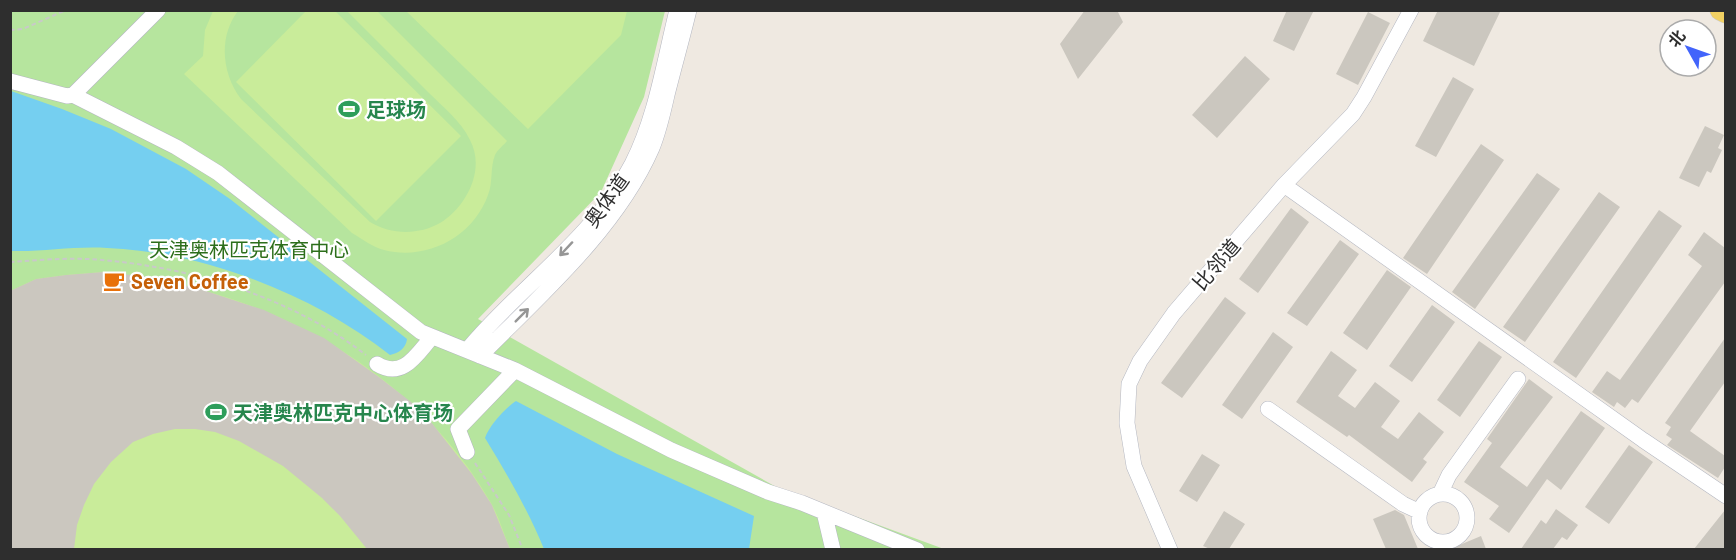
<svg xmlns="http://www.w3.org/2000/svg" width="1736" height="560" viewBox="0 0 1736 560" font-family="Barlow,'Noto Sans SC',sans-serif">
  <rect width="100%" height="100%" fill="#efe9e1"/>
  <!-- green -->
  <path fill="#b6e59e" d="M10,11H665L644,97L601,192L478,319L778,488L944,549H11Z"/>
  <!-- pitch -->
  <path fill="#c9ec9a" d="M307,10L335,11L461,136L376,221L236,82Z
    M213,11H238C218,37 222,74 241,99L370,222C391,235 419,235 440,223C466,207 486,170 470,140C461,121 443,107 428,92C401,65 374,38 347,11H377L507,141C504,145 497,150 495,155C490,167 493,183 488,195C473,237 427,261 384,250C373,247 362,239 352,233L184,74L203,56L205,30Z
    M406,11H627L621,35L528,129Z
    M103,272C135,278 169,281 201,290C320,321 430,396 491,503C499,517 504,534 510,549H11L10,291L36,279L66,275Z"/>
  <!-- water -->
  <path fill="#75cff0" d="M11,91L62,109L111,129L186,169L230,199L407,339C406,348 399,353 390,355C314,295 205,252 107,248C74,246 43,252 11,251Z
    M516,401L617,454L754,516L749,549H544C528,510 507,474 485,438C489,426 505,408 516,401Z"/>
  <!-- building -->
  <path fill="#cbc7bf" d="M1085,10H1117L1123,22L1078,79L1060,44Z
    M1287,10H1314L1294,51L1273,41Z
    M1438,10H1501L1474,66L1423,41Z
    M1368,12L1390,23L1358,85L1336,74Z
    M1245,56L1270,79L1217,138L1192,115Z
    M1453,77L1474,89L1436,157L1415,146Z
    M1705,126L1724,135L1718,148L1722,150L1711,173L1707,171L1699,187L1679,178Z
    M1481,144L1504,160L1427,274L1403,258Z
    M1537,173L1560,189L1475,309L1452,292Z
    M1599,192L1620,207L1525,342L1503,327Z
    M1291,208L1309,222L1258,293L1239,279Z
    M1659,210L1682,226L1576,378L1553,362Z
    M1704,232L1725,248V282L1638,403L1632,399L1625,408L1617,402L1614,407L1592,392L1607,371L1620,380L1702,266L1688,255Z
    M1340,240L1359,254L1307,326L1287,313Z
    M1387,270L1411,287L1367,350L1343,333Z
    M103,272L150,277L200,289L264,310L324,338L379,377L411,402L431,422L472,474L492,505L510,549H367L340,516L322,498L283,466L239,441L215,432L195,429H175L153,434L133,442L111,462L94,484L84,505L77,525L74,549H10V291L36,279L66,275Z
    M1225,297L1246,313L1182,398L1161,383Z
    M1432,305L1455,322L1412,382L1389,366Z
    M1273,332L1293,347L1242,419L1222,405Z
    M1725,338V382L1690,431L1725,456V467L1718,478L1667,445L1672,439L1666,435L1671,427L1665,423Z
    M1479,341L1502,357L1460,417L1437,400Z
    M1331,351L1357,370L1338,396L1355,408L1375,382L1400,401L1381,427L1398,439L1419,412L1444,432L1423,459L1427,462L1412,482L1349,435L1347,437L1296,402Z
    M1529,379L1553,397L1500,467L1527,487L1581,411L1605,428L1561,490L1547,479L1509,533L1489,519L1499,506L1464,482L1492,443L1487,439Z
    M1629,445L1653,462L1609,524L1585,507Z
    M1202,454L1220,465L1197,502L1179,491Z
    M1556,509L1578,525L1567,540L1562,537L1553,549H1521L1541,520L1546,524Z
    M1395,510L1404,515L1418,549H1386L1373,519Z
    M1725,510V549H1694Z
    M1224,511L1245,524L1229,549H1210L1203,546Z
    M1481,536L1486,549H1450Z"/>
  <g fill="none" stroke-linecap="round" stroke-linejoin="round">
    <defs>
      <path id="minor" d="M10,81L67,96L73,95L176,147L218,173L421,332L515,370L671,450L768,492L802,503L917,550
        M73,95L158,10
        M1284,185L1643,440L1726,496
        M468,349C520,286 593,239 632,164C656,117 664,62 677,10
        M480,356C541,295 617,228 652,148C659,131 663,113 667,95C674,67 682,39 689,10
        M377,364C403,380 417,354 432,337
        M1268,409L1403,504L1420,512
        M467,452L458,429L515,370
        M1440,494L1449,475L1518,379
        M1419 518a24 24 0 1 1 48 0a24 24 0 1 1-48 0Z
        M824,512L833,550
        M1170,550L1134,466L1127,423L1129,384L1140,361L1174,313L1284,185L1353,114L1364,97L1411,10"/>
      <path id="major" d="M1720,10L1726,13"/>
    </defs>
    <!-- minor casing -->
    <use href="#minor" stroke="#b4b7c1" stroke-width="16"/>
    <!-- major casing -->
    <use href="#major" stroke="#c9c9c9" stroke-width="21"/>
    <!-- path -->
    <path stroke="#c9c9c9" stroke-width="2" stroke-dasharray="4.5 3" stroke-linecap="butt" d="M10,30L23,29L66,10
      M10,262C40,260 72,257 102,260C195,268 292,298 366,355
      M475,463L509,515L523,550"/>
    <!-- minor -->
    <use href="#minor" stroke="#fff" stroke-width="15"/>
    <!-- major -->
    <use href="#major" stroke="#f2d163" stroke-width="20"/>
  </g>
  <!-- one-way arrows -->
  <defs><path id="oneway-shaft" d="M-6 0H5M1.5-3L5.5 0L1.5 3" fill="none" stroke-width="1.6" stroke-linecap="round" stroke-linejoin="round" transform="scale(1.5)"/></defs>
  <g stroke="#969696">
    <use href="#oneway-shaft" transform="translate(566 249) rotate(133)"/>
    <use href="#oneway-shaft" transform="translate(522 315) rotate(-45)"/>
  </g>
  <!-- icons -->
  <defs>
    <symbol id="stadium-bare" viewBox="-9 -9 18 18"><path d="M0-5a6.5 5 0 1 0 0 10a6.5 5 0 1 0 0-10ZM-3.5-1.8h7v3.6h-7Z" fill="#2e9e5b" stroke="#fff" stroke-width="2.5" paint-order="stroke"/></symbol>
    <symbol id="cafe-bare" viewBox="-9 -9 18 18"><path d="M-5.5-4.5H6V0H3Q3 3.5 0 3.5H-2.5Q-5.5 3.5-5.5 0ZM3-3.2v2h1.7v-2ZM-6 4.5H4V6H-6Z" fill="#e8710a" stroke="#fff" stroke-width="2.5" paint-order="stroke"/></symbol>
  </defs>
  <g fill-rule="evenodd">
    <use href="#stadium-bare" x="334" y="94" width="30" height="30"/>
    <use href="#cafe-bare" x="99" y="266" width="30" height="30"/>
    <use href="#stadium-bare" x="201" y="397" width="30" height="30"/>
  </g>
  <g text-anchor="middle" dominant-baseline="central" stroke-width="4.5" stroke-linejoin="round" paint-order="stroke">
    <!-- leisure labels -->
    <g font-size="20" font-weight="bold" fill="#27864d" stroke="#fff" text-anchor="start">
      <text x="366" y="109">足球场</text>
      <text x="233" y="412">天津奥林匹克中心体育场</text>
    </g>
    <!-- street labels -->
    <g font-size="20" fill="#2e2e2e" stroke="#fff">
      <text transform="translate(606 200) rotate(-54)">奥体道</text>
      <text transform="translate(1216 264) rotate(-49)">比邻道</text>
    </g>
    <!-- park labels -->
    <g font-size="20" fill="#2c6e1b" stroke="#fff">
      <text x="249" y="249">天津奥林匹克体育中心</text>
    </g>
    <!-- food labels -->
    <g font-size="20" font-weight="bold" fill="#c56008" stroke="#fff" text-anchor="start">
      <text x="131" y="281">Seven Coffee</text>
    </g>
  </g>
  <!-- border -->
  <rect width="1736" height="560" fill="none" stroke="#2e2e2e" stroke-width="24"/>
  <!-- north arrow -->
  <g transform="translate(1688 48) rotate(310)"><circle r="28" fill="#ffffff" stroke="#ababab" stroke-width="1.5"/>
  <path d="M0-4.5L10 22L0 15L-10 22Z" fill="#4264fb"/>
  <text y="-9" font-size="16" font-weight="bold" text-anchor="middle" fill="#2e2e2e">北</text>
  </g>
</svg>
